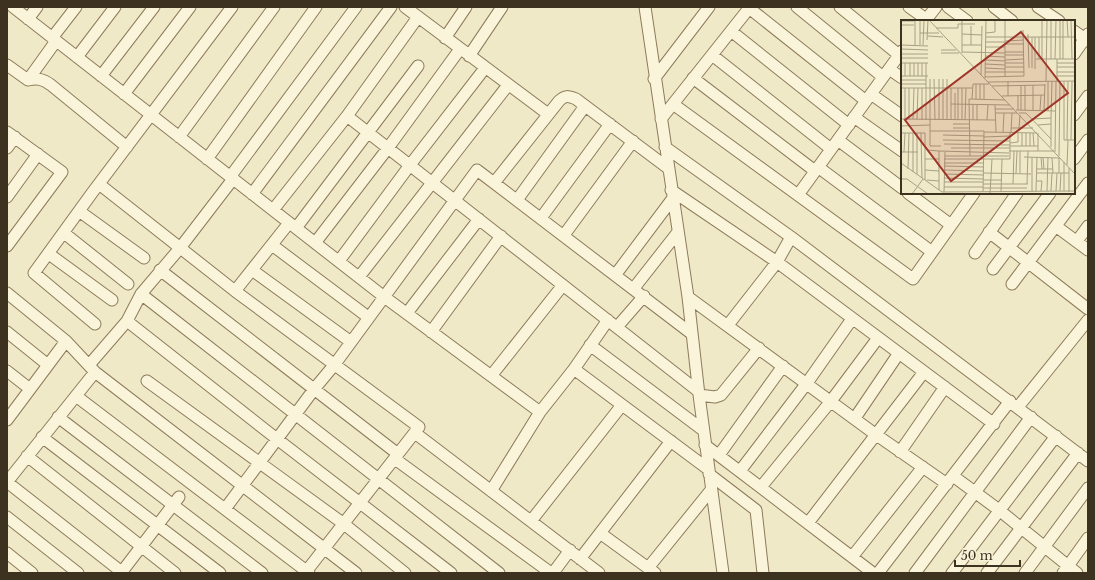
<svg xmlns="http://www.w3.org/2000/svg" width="1095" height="580" viewBox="0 0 1095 580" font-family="'Libre Baskerville',serif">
  <rect width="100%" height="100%" fill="#f0e9c7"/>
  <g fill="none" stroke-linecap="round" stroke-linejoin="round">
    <defs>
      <path id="minor" d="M13,7L383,296L540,412
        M405,7L548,114
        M645,7L688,297L699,395L723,573
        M797,7L883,77
        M840,7L899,55
        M909,7L926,19
        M948,7L967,21
        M994,7L1012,21
        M1038,7L1059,21
        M749,8L866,101
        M28,19L37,7
        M925,21L936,7
        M731,31L849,125
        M1074,31L1088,41
        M52,38L76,7
        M445,38L466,7
        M1074,54L1088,34
        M712,55L831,149
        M469,56L502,7
        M77,57L115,7
        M7,65L28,80C38,78 43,79 51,85L127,147
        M889,69L902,78
        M101,76L154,7
        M693,78L815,171
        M654,79L709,7
        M28,80L56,41
        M124,94L190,7
        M871,94L902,116
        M673,104L913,279L974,193
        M1074,115L1088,96
        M347,116L698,391
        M854,117L902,151
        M661,119L750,7
        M7,132L62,172L7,246
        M179,137L274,7
        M838,140L902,188
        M665,147L791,237L1088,461
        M7,148L15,137
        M207,159L316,7
        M1074,159L1088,140
        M818,167L932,252
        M230,177L356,7
        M494,183L559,101C565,95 568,96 576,99L668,168
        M99,184L235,291L419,427L305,573
        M671,190L777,262L994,424
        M908,193L951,225
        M252,194L391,7
        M798,195L902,51
        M7,197L38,154
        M517,200L585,106
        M273,210L347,116L418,17
        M79,211L144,258
        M541,218L610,124
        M1057,227L1088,250
        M296,228L418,66
        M989,232L1088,309
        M64,233L128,284
        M564,235L633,141
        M1077,241L1088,226
        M315,243L388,148L460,49
        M272,245L368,317
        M975,253L1017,193
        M49,254L112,300
        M339,261L410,165L485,68
        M993,269L1050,193
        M160,270L398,454
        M252,270L351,342
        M616,274L673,198
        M359,277L508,85
        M1012,284L1088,183
        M634,288L678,232
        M235,291L289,223
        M7,293L66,341L7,420
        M141,294L499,573
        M688,297L875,434L947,484
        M407,313L479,219
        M127,321L277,439L451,573
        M95,324L34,273L92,193L232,7
        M728,325L777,262L791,237
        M617,327L644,296
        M7,332L48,365
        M431,332L501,236
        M66,341L95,372L356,573
        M590,345L703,430
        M89,365L127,321L141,294L180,248L233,179
        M574,369L708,469
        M7,371L30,389
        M491,376L563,285
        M147,381L344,524L405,573
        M699,395L715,397L721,395L759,348
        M76,396L309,573
        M1018,407L1088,320
        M58,417L262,573
        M855,418L899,353
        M415,433L599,573
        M42,437L220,573
        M705,445L873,573
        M900,452L945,387
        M719,455L783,366
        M27,456L175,573
        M395,459L551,573
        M740,471L807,383L852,319
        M709,474L756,510L763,573
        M953,476L999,510L1077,573
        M7,482L123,573
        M7,482L95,372
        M761,487L831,401L878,338
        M491,491L540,412L574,369L608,320
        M225,509L315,388L335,364L477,170L692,334
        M7,517L78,573
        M531,521L622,405
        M808,523L924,372
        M600,533L655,573
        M7,553L32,573
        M852,557L923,467
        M580,559L671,441
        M648,568L711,490
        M121,573L179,497
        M553,573L570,550
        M878,573L1010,401
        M915,573L1031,417
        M952,573L1056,436
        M987,573L1078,453
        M1025,573L1088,488
        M1063,573L1088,538"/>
    </defs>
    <!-- minor casing -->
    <use href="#minor" stroke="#8d7b5b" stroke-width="13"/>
    <!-- minor -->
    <use href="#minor" stroke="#faf4db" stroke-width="11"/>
  </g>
  <!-- overview -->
  <g transform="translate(901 20)">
    <rect width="174" height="174" fill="#f0e9c7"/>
    <path fill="none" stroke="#a89f84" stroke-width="1" d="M14,0V25M28,0L174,154M61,0V14L81,15M104,0V56M141,0V39M162,0V39M166,0L167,17M170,0L171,39M0,1H13M0,5H13M35,8H57V4H74M19,13H38M85,13L94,12V0M127,14L128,48M27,16L42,17M85,17H174M131,17V48M134,17V49M138,17V39M26,20L27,0M104,21L123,20M85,22H104M104,24H123M0,25L27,26M19,25V0M22,25L23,0M61,25H81M70,25V6M85,27H104M0,29L27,30M40,30H55M61,32L104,33M104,32H123M40,33H58M61,33V14M0,34H27M104,35H123M84,36L104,37M0,38H27M135,39H174M150,39V0M154,39L155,0M156,39V61M159,39V0M84,40L104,41M104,40L123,39M0,43H27M4,43V56M21,43V56M104,43H123M156,43H174M84,44L104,45M104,47H123M156,47H174M84,48L104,49M84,52H104M104,52H123M156,52H174M80,55L81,6M0,56H27M9,56V43M13,56V43M17,56V43M156,56H174M84,57L123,56L122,10M84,58L85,0M29,59V126H40M33,59L34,100M38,59V100M42,59V100M46,59V100M0,60H25M107,61V76M145,61L146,0M147,61V91M163,61V120H166M167,61L166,120H174M87,62L174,61M0,64H25M75,64V79M79,64V79M83,64V79M120,65V90M91,66L144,65M0,68H71M4,68V99M57,68V100M101,76L144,75M117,76V90M71,79L72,64H88M50,84L109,85M76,84V100M94,85L95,112M94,89H113M115,90L155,91M124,90V65M132,90V65M139,90L140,75M143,90L144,64M95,93H116M118,93H125L150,119M150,98L151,61M0,99L94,100M8,99V68M12,99L13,68M16,99L17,68M131,99L150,98V127M21,100V68M25,100V43M50,100V68M54,100V73M61,100V68M64,100L65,68M72,100V84M86,100L87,85M52,104H68M137,105L150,104M0,106L29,105M52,108H69M110,108H132M118,108L119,95M29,111H83L82,172M83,112L136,113M102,112L103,93M110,112L111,93M0,113H24V160M12,113V152M20,113L21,158M121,113V126M125,113V126M129,113V126M132,113L133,126M42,115L83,116M83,117L109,116M42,120L109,121M170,120L171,61M109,123L117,122V113M43,124L109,125M109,126H137M50,128H109M26,130L38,131V170M38,131L108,133M108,131H153M137,131V113M0,132H17M3,132L4,113M154,132L155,61M44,136H108M69,136L68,79L104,80M158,136L159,61M123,137L159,138M140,137L141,149M142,137L143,149M151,138L152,153M24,139H38M43,139H109V112M0,143L41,172L174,171M43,143H82M166,145L167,120M43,146L83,147M168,148V172M7,149L8,113M136,149H152M24,150L38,151M43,150L83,151M83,153L130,154M115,153L116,131M119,153V131M136,153H168M158,153V138M16,154V113M43,154L83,155M43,158L83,159M0,159H6L27,174M26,160L38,161M83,160H101M136,161H141L140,171M43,162H82M82,164H127M112,164L113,131M126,164L127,131M43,167H82M82,168H126M135,171L136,137M146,171L147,137M150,171L151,153M155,171L156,153M159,171L160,153M163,171V142M43,172L44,132M100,172L101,139M131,172V137M11,174L22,159M89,174L91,139"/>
    <path fill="#9f3428" fill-opacity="0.15" stroke="#9f3428" stroke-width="2" d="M120,12L167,73L50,161L4,100Z"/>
    <rect width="174" height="174" fill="none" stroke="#3d311f" stroke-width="2"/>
  </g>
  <!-- border -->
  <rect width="1095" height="580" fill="none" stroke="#3d311f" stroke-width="16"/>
  <!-- scale -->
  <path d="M955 560v6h65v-6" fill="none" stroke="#3d311f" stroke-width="2"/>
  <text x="961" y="560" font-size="12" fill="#3d311f" stroke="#f7f1d7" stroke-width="3" paint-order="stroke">50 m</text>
</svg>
